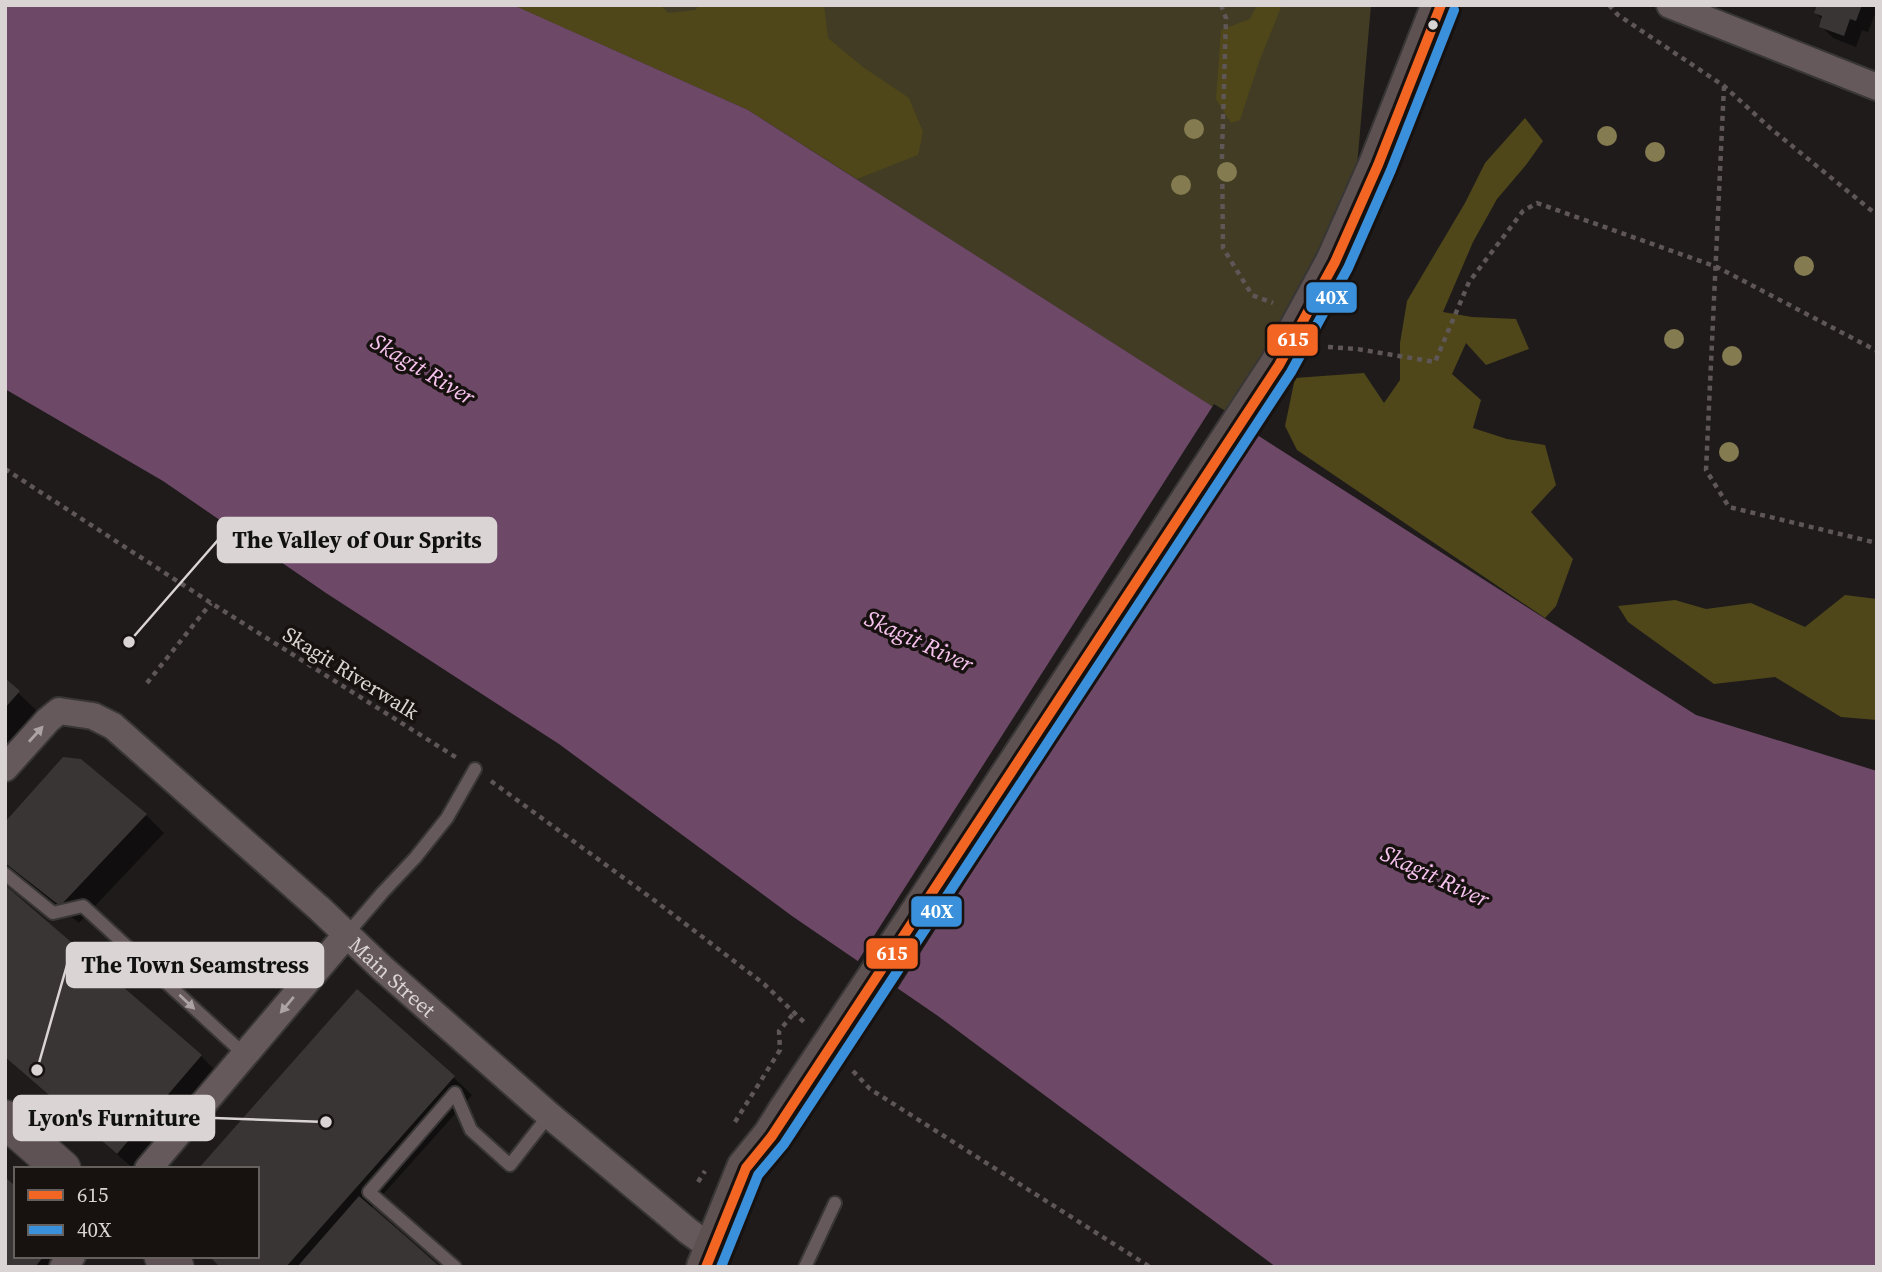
<svg xmlns="http://www.w3.org/2000/svg" width="1882" height="1272" viewBox="0 0 1882 1272" font-family="'Source Serif 4',serif">
  <rect width="100%" height="100%" fill="#1f1b1b"/>
  <!-- green -->
  <path fill="#413c23" d="M506,5H1371L1352,224L1244,427L748,110L577,34Z"/>
  <!-- forest -->
  <path fill="#4f471a" d="M513,5H661L668,13L696,10L698,5H824L828,38L863,67L909,98L923,132L918,155L857,179L748,110Z
    M1257,5H1282L1259,62L1240,120L1231,123L1216,99L1221,30L1250,19Z
    M1525,118L1543,141L1526,165L1497,199L1473,242L1443,312L1472,317L1516,319L1529,349L1486,365L1466,343L1452,374L1481,400L1473,428L1507,439L1545,445L1556,485L1531,512L1573,559L1556,606L1545,618L1297,450L1285,426L1295,378L1364,373L1384,403L1400,380V343L1407,301L1465,203L1485,163Z
    M1845,595L1877,599V720L1841,717L1775,677L1714,684L1628,622L1618,606L1675,600L1706,609L1751,603L1805,627Z"/>
  <!-- water -->
  <path fill="#6d4967" d="M5,5H513L748,110L1696,715L1877,771V1267H1276L938,1016L792,916L559,744L326,593L163,481L5,389Z"/>
  <!-- pier -->
  <path fill="#1f1b1b" d="M1214,404L1255,429L896,991L856,964Z"/>
  <!-- shadow -->
  <path fill="#0007" d="M1819,5H1877V9L1868,32L1862,30L1856,47L1833,38L1821,26L1823,20L1816,13Z
    M5,680L37,711L5,747Z
    M146,815L164,833L79,923L5,864V824Z
    M5,888L201,1056L219,1074L138,1169H134L5,1057Z
    M453,1077L472,1095L371,1208L437,1267H221L209,1256H257Z
    M16,1256H79L69,1267H5Z"/>
  <!-- building -->
  <path fill="#383534" d="M1817,5H1862L1856,21L1850,19L1844,36L1819,27L1822,16L1814,13Z
    M5,678L20,691L5,708Z
    M63,757L81,759L147,814L60,906L5,863V822Z
    M5,885L202,1055L117,1154L5,1057Z
    M357,989L455,1076L286,1267H220L209,1256H257V1169H198Z
    M5,1177L16,1187V1256H44L35,1267H5Z
    M359,1196L412,1242L440,1267H297Z"/>
  <g fill="none" stroke-linecap="round" stroke-linejoin="round">
    <defs>
      <path id="lane" d="M5,874L53,913L83,906L245,1055
        M347,934L383,892L415,858L447,818L475,769
        M455,1267L369,1192L455,1093L471,1130L510,1165L549,1115
        M805,1267L835,1203"/>
      <g id="street">
        <path d="M1670,5L1877,87"/>
        <path id="s1" d="M5,768L48,720L59,711L93,716L113,726L320,909L382,968L549,1115L688,1231L713,1249"/>
        <path d="M148,1169L347,934"/>
        <path d="M63,1267L72,1256"/>
      </g>
      <path id="secondary" d="M5,1119L62,1169
        M163,1256L175,1267"/>
      <path id="primary" d="M1335,262L1378,165L1441,5
        M917,917L1243,420
        M706,1267L746,1168L772,1136L787,1112"/>
    </defs>
    <!-- lane casing -->
    <use href="#lane" stroke="#383636" stroke-width="16"/>
    <!-- street casing -->
    <use href="#street" stroke="#383636" stroke-width="30"/>
    <!-- secondary casing -->
    <use href="#secondary" stroke="#383636" stroke-width="40"/>
    <!-- primary casing -->
    <use href="#primary" stroke="#383636" stroke-width="42"/>
    <!-- path -->
    <path stroke="#5f5657" stroke-width="4.5" stroke-dasharray="5 5" stroke-linecap="butt" d="M1221,5L1226,18L1222,153L1223,248L1252,295L1273,303
      M1609,5L1618,15L1724,86L1770,128L1877,215
      M1724,86L1706,470L1729,507L1877,543
      M1328,347L1357,349L1435,362L1469,282L1523,211L1537,203L1717,267L1877,351
      M5,469L211,603L457,758
      M147,683L211,603
      M491,781L658,903L764,984L805,1023
      M853,1071L870,1089L1150,1267
      M735,1122L780,1050L779,1031L794,1013
      M698,1182L705,1171"/>
    <!-- lane -->
    <use href="#lane" stroke="#66595c" stroke-width="12"/>
    <!-- street -->
    <use href="#street" stroke="#66595c" stroke-width="26"/>
    <!-- secondary -->
    <use href="#secondary" stroke="#5f5255" stroke-width="37"/>
    <!-- primary -->
    <use href="#primary" stroke="#5e5152" stroke-width="38"/>
    <defs>
      <path id="primary-bridge" d="M1243,420L1279,365L1335,262
        M787,1112L917,917"/>
    </defs>
    <!-- primary-bridge casing -->
    <use href="#primary-bridge" stroke="#383636" stroke-width="42" stroke-linecap="butt"/>
    <!-- primary-bridge -->
    <use href="#primary-bridge" stroke="#5e5152" stroke-width="38"/>
    <defs>
      <path id="bus-1" d="M706,1267L746,1168L772,1136L1279,365L1335,262L1378,165L1441,5"/>
      <path id="bus-2" d="M721,1267L758,1175L784,1144L1291,372L1348,268L1391,170L1454,10"/>
    </defs>
    <!-- bus-1 casing -->
    <use href="#bus-1" stroke="#171110" stroke-width="16"/>
    <!-- bus-2 casing -->
    <use href="#bus-2" stroke="#171110" stroke-width="16"/>
    <!-- bus-1 -->
    <use href="#bus-1" stroke="#f26522" stroke-width="10"/>
    <!-- bus-2 -->
    <use href="#bus-2" stroke="#3a90db" stroke-width="10"/>
  </g>
  <!-- trees -->
  <g fill="#847b50">
    <circle cx="1194" cy="129" r="10"/>
    <circle cx="1607" cy="136" r="10"/>
    <circle cx="1655" cy="152" r="10"/>
    <circle cx="1227" cy="172" r="10"/>
    <circle cx="1181" cy="185" r="10"/>
    <circle cx="1804" cy="266" r="10"/>
    <circle cx="1674" cy="339" r="10"/>
    <circle cx="1732" cy="356" r="10"/>
    <circle cx="1729" cy="452" r="10"/>
  </g>
  <!-- one-way arrows -->
  <defs><path id="oneway-solid" d="M-6-.8H1V-3.2L6.5 0L1 3.2V.8H-6Z" transform="scale(1.75)"/></defs>
  <g fill="#aca3a4">
    <use href="#oneway-solid" transform="translate(36 734) rotate(-48)"/>
    <use href="#oneway-solid" transform="translate(187 1002) rotate(43)"/>
    <use href="#oneway-solid" transform="translate(287 1005) rotate(130)"/>
  </g>
  <!-- markers -->
  <circle fill="#dad5d4" stroke="#171110" stroke-width="2.5" cx="1433" cy="25" r="6"/>
  <g text-anchor="middle" dominant-baseline="central" stroke-width="7" stroke-linejoin="round" paint-order="stroke">
    <!-- street labels -->
    <g font-size="21" fill="#dad5d4" stroke="#171110">
      <text transform="translate(351 673) rotate(32)">Skagit Riverwalk</text>
      <text stroke="none"><textPath href="#s1" startOffset="511">Main Street</textPath></text>
    </g>
    <!-- water labels -->
    <g font-size="23" font-style="italic" fill="#f8c4ef" stroke="#171110">
      <text transform="translate(423 369) rotate(31)">Skagit River</text>
      <text transform="translate(919 641) rotate(25)">Skagit River</text>
      <text transform="translate(1435 876) rotate(25)">Skagit River</text>
    </g>
  </g>
  <!-- callouts -->
  <path fill="none" stroke="#dad5d4" stroke-width="2.5" d="M129 642L218 540M37 1070L67 965M326 1122L214 1118"/>
  <g fill="#dad5d4" stroke="#171110" stroke-width="2.5">
    <circle cx="129" cy="642" r="7"/>
    <circle cx="37" cy="1070" r="7"/>
    <circle cx="326" cy="1122" r="7"/>
  </g>
  <g fill="#dad5d4" stroke="#dad5d4" stroke-width="2.5">
    <rect x="218" y="518" width="278" height="44" rx="7"/>
    <rect x="67" y="943" width="256" height="44" rx="7"/>
    <rect x="14" y="1096" width="200" height="44" rx="7"/>
  </g>
  <g font-size="23" text-anchor="middle" font-weight="bold" fill="#111">
    <text x="357" y="548">The Valley of Our Sprits</text>
    <text x="195" y="973">The Town Seamstress</text>
    <text x="114" y="1126">Lyon's Furniture</text>
  </g>
  <g stroke="#171110" stroke-width="2.5">
    <rect x="1305" y="281" width="53" height="33" rx="7" fill="#3a90db"/>
    <rect x="1266" y="323" width="53" height="34" rx="7" fill="#f26522"/>
    <rect x="910" y="895" width="53" height="33" rx="7" fill="#3a90db"/>
    <rect x="865" y="937" width="54" height="33" rx="7" fill="#f26522"/>
  </g>
  <g font-size="19" text-anchor="middle" font-weight="bold" fill="#fff">
    <text x="1332" y="304">40X</text>
    <text x="1293" y="346">615</text>
    <text x="937" y="918">40X</text>
    <text x="892" y="960">615</text>
  </g>
  <!-- border -->
  <rect width="1882" height="1272" fill="none" stroke="#dad5d4" stroke-width="14"/>
  <!-- legend -->
  <rect x="14" y="1167" width="245" height="91" fill="#171110" stroke="#655f5e" stroke-width="2"/>
  <rect x="28" y="1190" width="35" height="10" fill="#f26522" stroke="#655f5e" stroke-width="2"/>
  <text x="77" y="1202" font-size="21" fill="#dad5d4">615</text>
  <rect x="28" y="1225" width="35" height="10" fill="#3a90db" stroke="#655f5e" stroke-width="2"/>
  <text x="77" y="1237" font-size="21" fill="#dad5d4">40X</text>
</svg>
